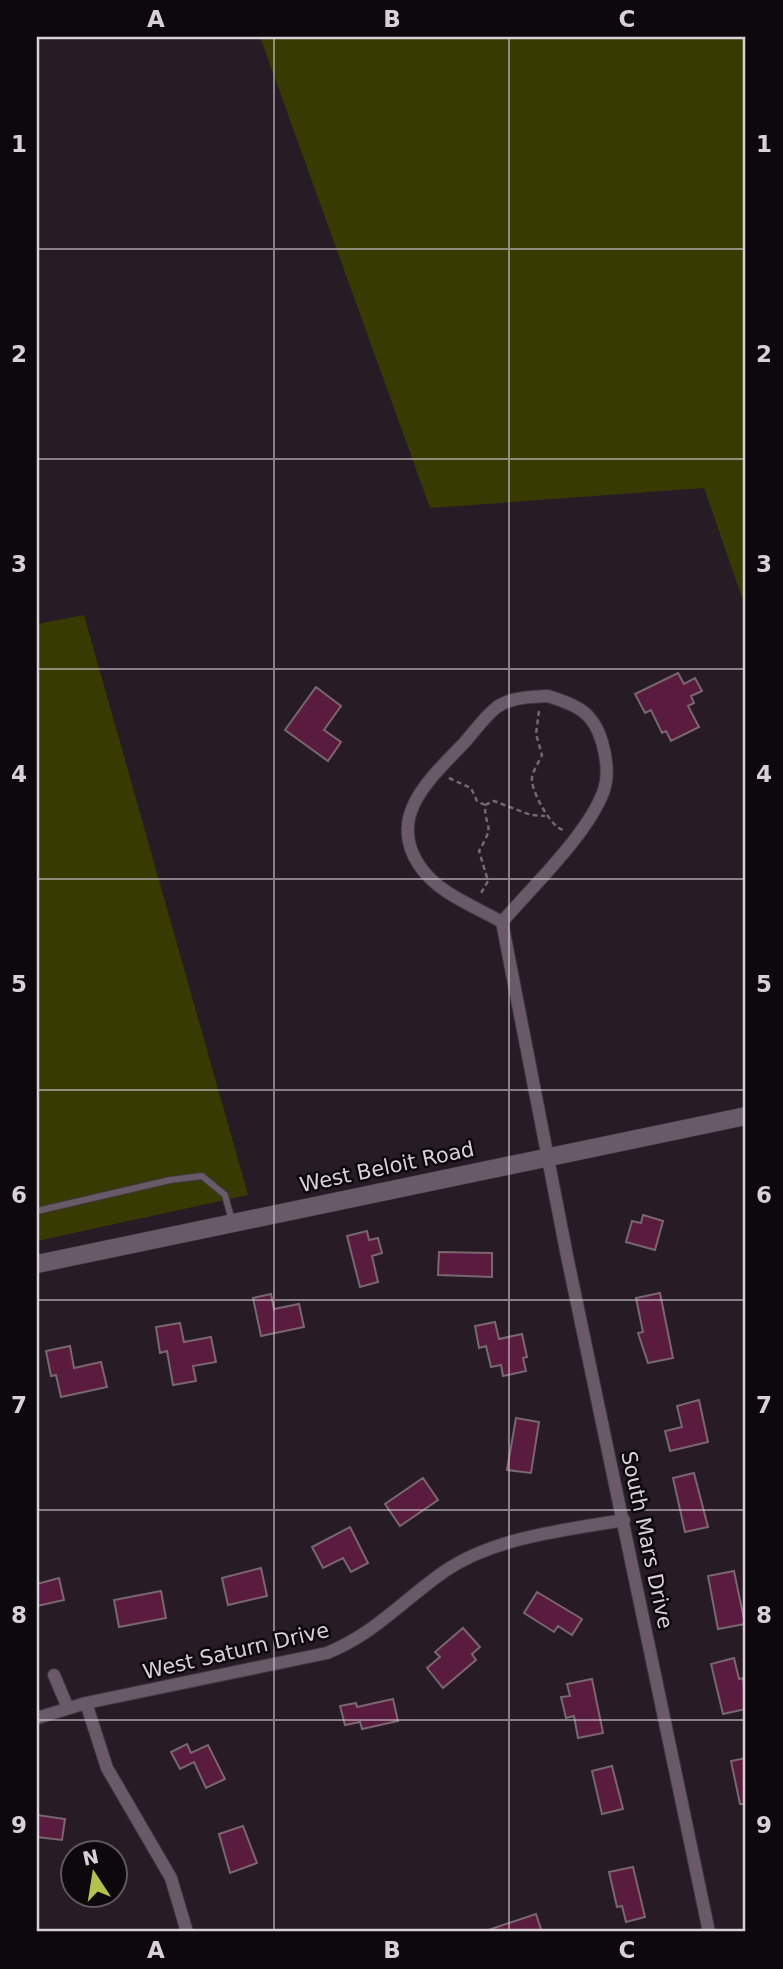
<svg xmlns="http://www.w3.org/2000/svg" width="783" height="1969" viewBox="0 0 783 1969" font-family="'DejaVu Sans',sans-serif">
  <rect width="100%" height="100%" fill="#271b26"/>
  <!-- green -->
  <path fill="#373b01" d="M260,37H746V609L704,488L430,508Z
    M84,615L248,1195L37,1241V624Z"/>
  <!-- building -->
  <path fill="#5a1c3e" stroke="#79666e" stroke-width="2" d="M678,673L684,684L695,678L702,691L691,696L694,703L688,706L699,727L671,741L666,731L662,733L651,710L645,713L635,694Z
    M316,687L341,706L324,730L341,742L328,761L285,730Z
    M643,1215L663,1221L655,1250L626,1242L632,1221L641,1223Z
    M367,1231L369,1240L378,1238L382,1253L372,1256L378,1282L360,1287L347,1236Z
    M439,1252L492,1253V1277L438,1275Z
    M660,1293L673,1358L648,1363L638,1333L643,1332L636,1298Z
    M271,1294L274,1309L299,1304L304,1327L261,1336L253,1298Z
    M495,1322L499,1339L522,1334L527,1357L523,1358L526,1371L503,1376L501,1365L491,1367L486,1346L479,1348L475,1326Z
    M180,1323L184,1342L211,1337L216,1362L193,1366L196,1381L173,1385L167,1351L160,1353L156,1327Z
    M70,1346L74,1368L101,1362L107,1387L61,1397L56,1375L51,1376L46,1351Z
    M699,1400L708,1442L670,1451L665,1431L682,1427L677,1406Z
    M516,1418L539,1422L531,1473L507,1470Z
    M694,1473L708,1527L685,1532L673,1478Z
    M423,1478L438,1500L400,1526L385,1504Z
    M350,1527L368,1563L351,1572L343,1558L323,1568L312,1547Z
    M261,1568L267,1596L228,1605L222,1578Z
    M734,1571L745,1624L718,1629L708,1576Z
    M59,1578L64,1600L37,1606V1584Z
    M161,1591L166,1618L119,1627L114,1600Z
    M537,1592L582,1619L572,1635L558,1626L554,1632L524,1613Z
    M463,1628L480,1647L472,1654L476,1660L443,1688L427,1668L440,1657L435,1652Z
    M734,1658L739,1679L743,1678L746,1709L723,1714L711,1664Z
    M592,1679L603,1733L578,1738L574,1716L566,1718L561,1697L570,1696L567,1684Z
    M393,1699L398,1721L362,1729L360,1722L345,1725L340,1706L356,1703L357,1707Z
    M187,1744L191,1753L208,1745L225,1779L206,1788L194,1762L180,1769L171,1752Z
    M746,1758V1804H740L731,1761Z
    M612,1766L623,1809L602,1814L592,1771Z
    M37,1815L65,1819L62,1840L37,1837Z
    M243,1826L257,1863L230,1873L219,1834Z
    M633,1867L645,1917L626,1922L622,1906L617,1907L609,1872Z
    M536,1914L542,1932H489L488,1930Z"/>
  <g fill="none" stroke-linecap="round" stroke-linejoin="round">
    <defs>
      <path id="lane" d="M37,1211L170,1180L202,1176L225,1195L232,1221"/>
      <path id="street" d="M548,696C576,705 593,711 602,742C606,756 609,775 604,790C589,833 533,886 502,922C474,906 437,893 419,865C386,815 432,777 464,743C474,732 485,716 497,707C511,697 531,697 548,696Z
        M502,922L567,1256L709,1932
        M54,1675L68,1708
        M86,1703L107,1768L171,1878L187,1932
        M37,1718L86,1703L327,1653C376,1633 403,1600 445,1571C495,1537 565,1530 624,1520"/>
      <path id="secondary" d="M37,1264L746,1116"/>
    </defs>
    <!-- lane casing -->
    <use href="#lane" stroke="#3f373f" stroke-width="8"/>
    <!-- street casing -->
    <use href="#street" stroke="#3f373f" stroke-width="14"/>
    <!-- secondary casing -->
    <use href="#secondary" stroke="#3f373f" stroke-width="19"/>
    <!-- path -->
    <path stroke="#736972" stroke-width="2.5" stroke-dasharray="5 3.5" stroke-linecap="butt" d="M539,711L536,734L542,755C539,762 531,773 532,781C533,794 551,827 563,830
      M449,778L471,788L477,801L485,805C485,831 496,822 479,851L488,881L480,895
      M485,805L494,801L531,815L545,816"/>
    <!-- lane -->
    <use href="#lane" stroke="#685a66" stroke-width="6"/>
    <!-- street -->
    <use href="#street" stroke="#685a66" stroke-width="12"/>
    <!-- secondary -->
    <use href="#secondary" stroke="#685a66" stroke-width="18"/>
  </g>
  <!-- grid -->
  <path fill="none" stroke="#d9d1d8" stroke-width="2" stroke-opacity="0.55" d="M274,37V1932M509,37V1932M37,249H746M37,459H746M37,669H746M37,879H746M37,1090H746M37,1300H746M37,1510H746M37,1720H746"/>
  <g text-anchor="middle" dominant-baseline="central" stroke-width="5" stroke-linejoin="round" paint-order="stroke">
    <!-- street labels -->
    <g font-size="21" fill="#d9d1d8" stroke="#0c080c">
      <text transform="translate(387 1167) rotate(-12)">West Beloit Road</text>
      <text transform="translate(647 1540) rotate(78)">South Mars Drive</text>
      <text transform="translate(236 1651) rotate(-13)">West Saturn Drive</text>
    </g>
  </g>
  <!-- border -->
  <rect width="783" height="1969" fill="none" stroke="#0c080c" stroke-width="77"/>
  <!-- north arrow -->
  <g transform="translate(94 1874) rotate(348)"><circle r="33" fill="#0c080c" stroke="#5e585e" stroke-width="2"/>
  <path d="M0-5L12 26L0 18L-12 26Z" fill="#b3c24b"/>
  <text y="-10" font-size="19" font-weight="bold" text-anchor="middle" fill="#d9d1d8">N</text>
  </g>
  <rect x="38" y="38" width="706" height="1892" fill="none" stroke="#d9d1d8" stroke-width="2.5"/>
  <g font-size="23" text-anchor="middle" font-weight="bold" fill="#d9d1d8">
    <text x="156" y="27">A</text>
    <text x="392" y="27">B</text>
    <text x="627" y="27">C</text>
    <text x="19" y="152">1</text>
    <text x="764" y="152">1</text>
    <text x="19" y="362">2</text>
    <text x="764" y="362">2</text>
    <text x="19" y="572">3</text>
    <text x="764" y="572">3</text>
    <text x="19" y="782">4</text>
    <text x="764" y="782">4</text>
    <text x="19" y="992">5</text>
    <text x="764" y="992">5</text>
    <text x="19" y="1203">6</text>
    <text x="764" y="1203">6</text>
    <text x="19" y="1413">7</text>
    <text x="764" y="1413">7</text>
    <text x="19" y="1623">8</text>
    <text x="764" y="1623">8</text>
    <text x="19" y="1833">9</text>
    <text x="764" y="1833">9</text>
    <text x="156" y="1958">A</text>
    <text x="392" y="1958">B</text>
    <text x="627" y="1958">C</text>
  </g>
</svg>
